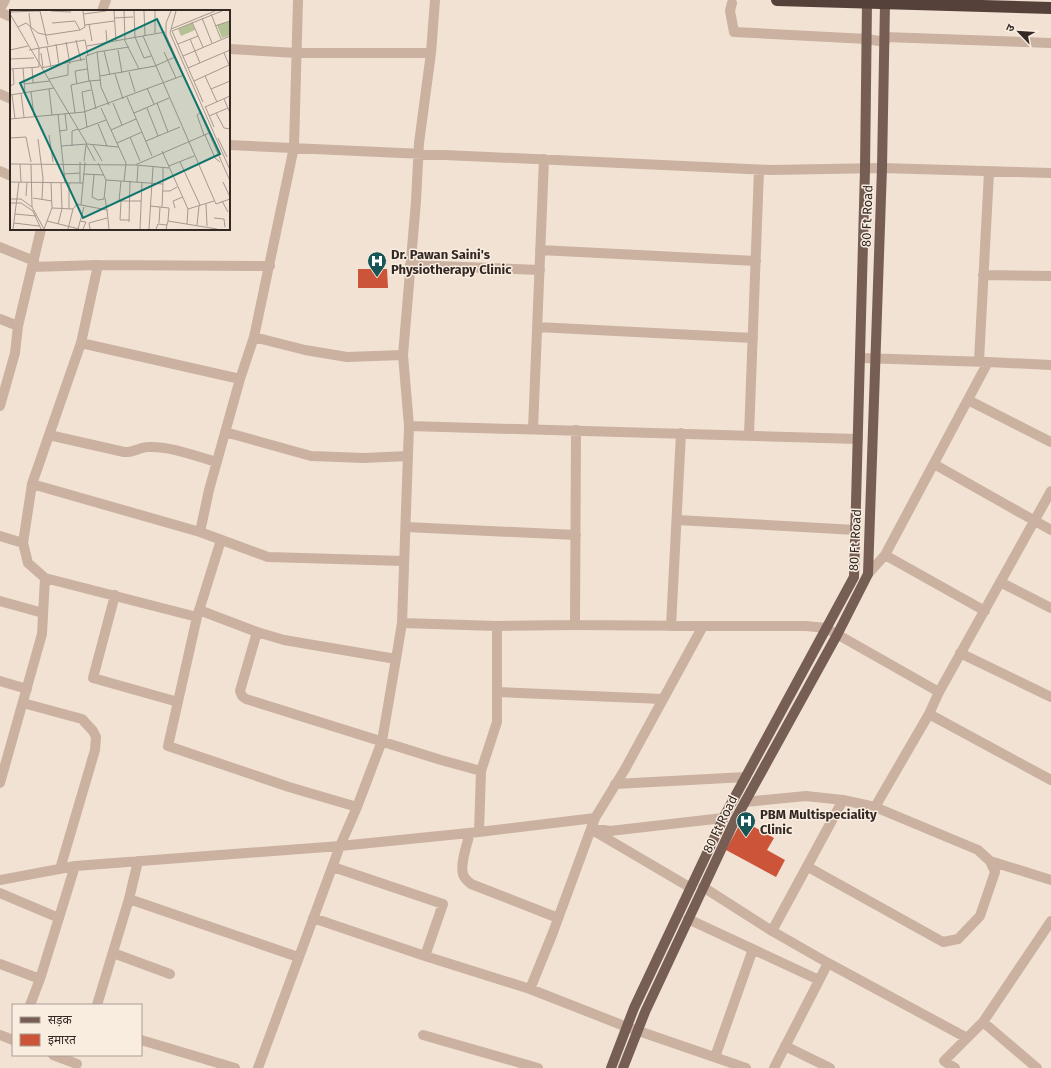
<svg xmlns="http://www.w3.org/2000/svg" width="1051" height="1068" viewBox="0 0 1051 1068" font-family="'Fira Sans','Noto Sans Devanagari',sans-serif">
  <rect width="100%" height="100%" fill="#f2e2d4"/>
  <!-- building -->
  <path fill="#cc5438" d="M358,269H387L388,288H358Z
    M742,820L774,838L767,850L785,860L776,877L726,850Z"/>
  <g fill="none" stroke-linecap="round" stroke-linejoin="round">
    <!-- minor -->
    <path stroke="#cab1a0" stroke-width="10" d="M732,3L730,11L734,32L867,39L885,42
      M0,9L5,0
      M102,11L106,0
      M0,12L11,17
      M885,37L1051,43
      M230,49L296,53H431
      M0,94L11,99
      M229,145L771,170L882,168L1051,173
      M0,171L11,176
      M0,247L34,261
      M540,250L756,261
      M98,265L81,343L32,484L23,543L28,563L45,578L197,617L221,540
      M410,265L540,270
      M32,267L98,265L270,266
      M983,275L1051,276
      M0,319L18,326
      M537,327L753,338
      M254,337L305,350L347,357L403,355
      M81,343L240,379
      M860,358L988,362L1051,365
      M979,361L989,172
      M968,400L1051,442
      M0,406L15,353L18,326L41,229
      M409,426L858,439
      M533,429L544,159
      M225,432L311,456L364,458L408,456
      M49,435L124,452C133,453 140,447 148,447C171,446 195,456 217,462
      M749,435L759,170
      M934,464L1051,530
      M32,484L200,532L268,557L404,561
      M677,520L856,530
      M406,527L576,535
      M200,532L209,490L240,379L254,337L294,147L298,0
      M0,536L23,543
      M885,555L985,611
      M868,574L885,555L988,362
      M1000,582L1051,608
      M115,595L93,678L178,702
      M0,601L43,613
      M199,610L257,632L284,640L396,659
      M197,617L168,746L289,787L357,807
      M402,623L497,626L575,625L703,626H806L826,628L939,692
      M575,625L576,430
      M671,626L681,433
      M257,632L240,691L242,696L246,699L441,760L481,771
      M960,653L1051,697
      M0,681L27,689
      M497,692L663,699
      M23,703L82,719L93,731L96,737L95,750L60,869
      M929,714L1051,780
      M0,783L42,634L45,578
      M615,784L746,777
      M745,802L806,796L843,800L875,807L978,850L990,861L995,872L980,916L958,939L943,942L808,867
      M875,807L929,714L939,692L1051,491
      M591,828L610,831L723,818
      M594,831L691,888
      M479,832L481,771L497,722V626
      M470,833C467,844 460,864 463,874C464,879 468,881 471,884L558,918
      M990,861L1051,880
      M333,867L443,904L425,956
      M0,880L75,866L340,846L479,832L595,818
      M703,887L772,931L828,963L967,1038L983,1022L1051,921
      M0,893L59,918
      M129,899L298,957
      M313,918L425,956L530,989L627,1027L746,1068
      M688,919L819,980
      M772,931L843,800
      M113,953L170,974
      M0,964L40,979
      M530,989L552,935L595,818L625,769L703,626
      M30,1005L40,979L75,866
      M97,1005L129,899L138,861
      M983,1022L1037,1068
      M0,1035L13,1040
      M423,1035L538,1068
      M141,1040L235,1068
      M785,1046L830,1068
      M53,1055L77,1064
      M715,1057L753,949
      M258,1068L340,846L357,807L382,741L396,659L402,623L409,426L403,355L416,201L419,143L431,53L435,0
      M774,1068L828,963
      M955,1068L944,1061L967,1038"/>
    <!-- major -->
    <path stroke="#765e54" stroke-width="10" d="M611,1068L634,1008L725,815L854,577L865,169L867,3
      M623,1068L645,1012L735,820L837,635L868,574L882,168L885,3"/>
    <!-- highway -->
    <path stroke="#55413a" stroke-width="12" d="M777,0L1051,8"/>
  </g>
  <!-- icons -->
  <defs>
    <symbol id="hospital-pin" viewBox="-11 -11 22 30"><path d="M0 17L-7.5 6A9.5 9.5 0 1 1 7.5 6Z" fill="#185556" stroke="#f9ede0"/><path d="M-5-5h3v3.5h4V-5h3V5h-3V1.5h-4V5h-3Z" fill="#fff"/></symbol>
  </defs>
  <g fill-rule="evenodd">
    <use href="#hospital-pin" x="366" y="250" width="22" height="30"/>
    <use href="#hospital-pin" x="735" y="810" width="22" height="30"/>
  </g>
  <g text-anchor="middle" dominant-baseline="central" stroke-width="3" stroke-linejoin="round" paint-order="stroke">
    <!-- street labels -->
    <g font-size="13" fill="#332824" stroke="#f9ede0">
      <text transform="translate(867 216) rotate(-88)">80 Ft Road</text>
      <text transform="translate(855 540) rotate(-87)">80 Ft Road</text>
      <text transform="translate(720 824) rotate(-64)">80 Ft Road</text>
    </g>
    <!-- poi labels -->
    <g font-size="13" font-weight="bold" fill="#332824" stroke="#f9ede0" text-anchor="start">
      <text x="391" y="254">Dr. Pawan Saini's<tspan x="391" dy="15">Physiotherapy Clinic</tspan></text>
      <text x="760" y="814">PBM Multispeciality<tspan x="760" dy="15">Clinic</tspan></text>
    </g>
  </g>
  <!-- overview -->
  <g transform="translate(10 10)">
    <rect width="220" height="220" fill="#f2e2d4"/>
    <path d="M220,11V25L212,28L207,15ZM182,13L185,20L171,26L168,19Z" fill="#b4c194"/>
    <path fill="none" stroke="#a6988e" stroke-width="1" d="M30,1L38,35M41,1L61,2M104,1L106,31M114,1L115,29M124,1L125,27L134,48L141,46M134,1L135,26M145,1V23M161,1L156,13V25L220,171M166,1L160,23L220,160M0,2L30,1M0,4L77,134M74,4L96,1M201,4L211,29M104,8L123,7M192,8L202,33M182,12L193,37M42,13L65,11L70,20M79,14L82,31M75,15L104,11M205,16L220,11M8,17L16,13L28,23L37,25L70,20L75,17L73,1M161,19L205,1M96,20L97,33M162,21L193,92M162,21L212,1M133,26L206,194L220,189M114,29L129,59M180,29L190,53M66,30L71,51M56,32L60,54M46,34L49,55M168,34L188,26M77,36L155,22M37,37L41,57M0,40L18,36M19,40L75,30L78,45M108,40L112,63M94,41L100,65M87,42L91,77L99,95M154,42L166,68M31,43L33,58M214,43L220,57M173,46L220,26M0,49L24,48M22,57L23,73M13,58L15,83M31,58L75,49M178,58L220,40M0,59L29,57V38L21,19L19,3M119,62L125,82M105,64L113,89M90,66L145,56L165,47M195,66L207,92M39,69L58,65V54M91,70L79,71L76,46L87,42L119,37M80,71L86,99M184,71L219,55M14,74L40,71M67,74L65,61L77,59M0,76L4,74L3,59M137,78L144,94M39,79L42,105M201,79L220,71M21,82L24,106M11,83L14,107M2,84L5,109M0,85L44,78M117,87L142,146M214,89L220,103M103,93L112,115M147,93L158,122M195,96L204,117M195,97L220,86M91,98L116,153L114,171M137,98L148,126M65,103L61,75L79,71M124,103L159,88M190,103L187,105L194,125M206,103L214,118L220,119M48,104L55,172M199,106L218,98M0,109L74,102L174,65M88,114L97,136M77,117L72,82L81,80M69,120L96,110M101,120L126,109M49,121L57,120L55,104M39,125L43,152M195,125L205,148L210,152M120,127L130,151M0,128L16,127L21,152M208,128L217,147M28,129L33,168L32,189M136,131L170,117M107,133L132,122M76,134L85,151M83,135L92,151M51,136L77,134L108,137M62,136V121L68,119M152,141L178,199L204,191M74,151L76,135M70,152V173M75,152L71,195L97,200L99,219M170,152L190,195M0,154L125,155L199,123M10,154L11,172M21,154L22,197M126,155L159,158M159,156L184,146M54,164L70,163M73,164L94,165M84,165L82,187L88,190L94,189L96,170L88,153M96,170L153,174L152,197M111,171L109,191H131M0,172L73,173M127,172L128,156M213,172L220,187M153,174V157M153,181H160L167,177M16,186L17,172M23,188L42,191M95,188L97,200M0,189H11L22,197L34,219M111,191L110,210H119M212,191L218,202M0,193H11L23,201L31,219M196,194L197,216M140,196L159,198L158,211M42,198L63,199L67,194L71,195M165,198L163,191L173,187M59,199V173M5,204L26,206M204,208L214,209L215,217M37,211L69,219M70,211L76,212L73,219M119,212L120,171M4,213L29,216M149,213L150,197M48,214L52,199L51,172M177,214L178,199M187,215L189,196M3,219L9,172M34,219L42,198L41,172M58,219L63,199M68,219L74,197M80,219L79,213L97,208M130,219L132,172M139,219L143,157M146,219L148,214L157,215M156,219L158,211L207,219"/>
    <path fill="#0f766e" fill-opacity="0.15" stroke="#0f766e" stroke-width="2" d="M147,9L210,144L73,208L10,73Z"/>
    <rect width="220" height="220" fill="none" stroke="#332824" stroke-width="2"/>
  </g>
  <!-- legend -->
  <rect x="12" y="1004" width="130" height="52" fill="#f9ede0" stroke="#aa9e95"/>
  <rect x="20" y="1017" width="20" height="6" fill="#765e54" stroke="#aa9e95"/>
  <text x="48" y="1024" font-size="12" fill="#332824">सड़क</text>
  <rect x="20" y="1034" width="20" height="12" fill="#cc5438" stroke="#aa9e95"/>
  <text x="48" y="1044" font-size="12" fill="#332824">इमारत</text>
  <!-- north arrow -->
  <g transform="translate(1019 32) rotate(295)" stroke="#f9ede0" stroke-width="3" paint-order="stroke">
  <path d="M0-3L7 15L0 10L-7 15Z" fill="#332824"/>
  <text y="-6" font-size="11" font-weight="bold" text-anchor="middle" fill="#332824">उ</text>
  </g>
</svg>
